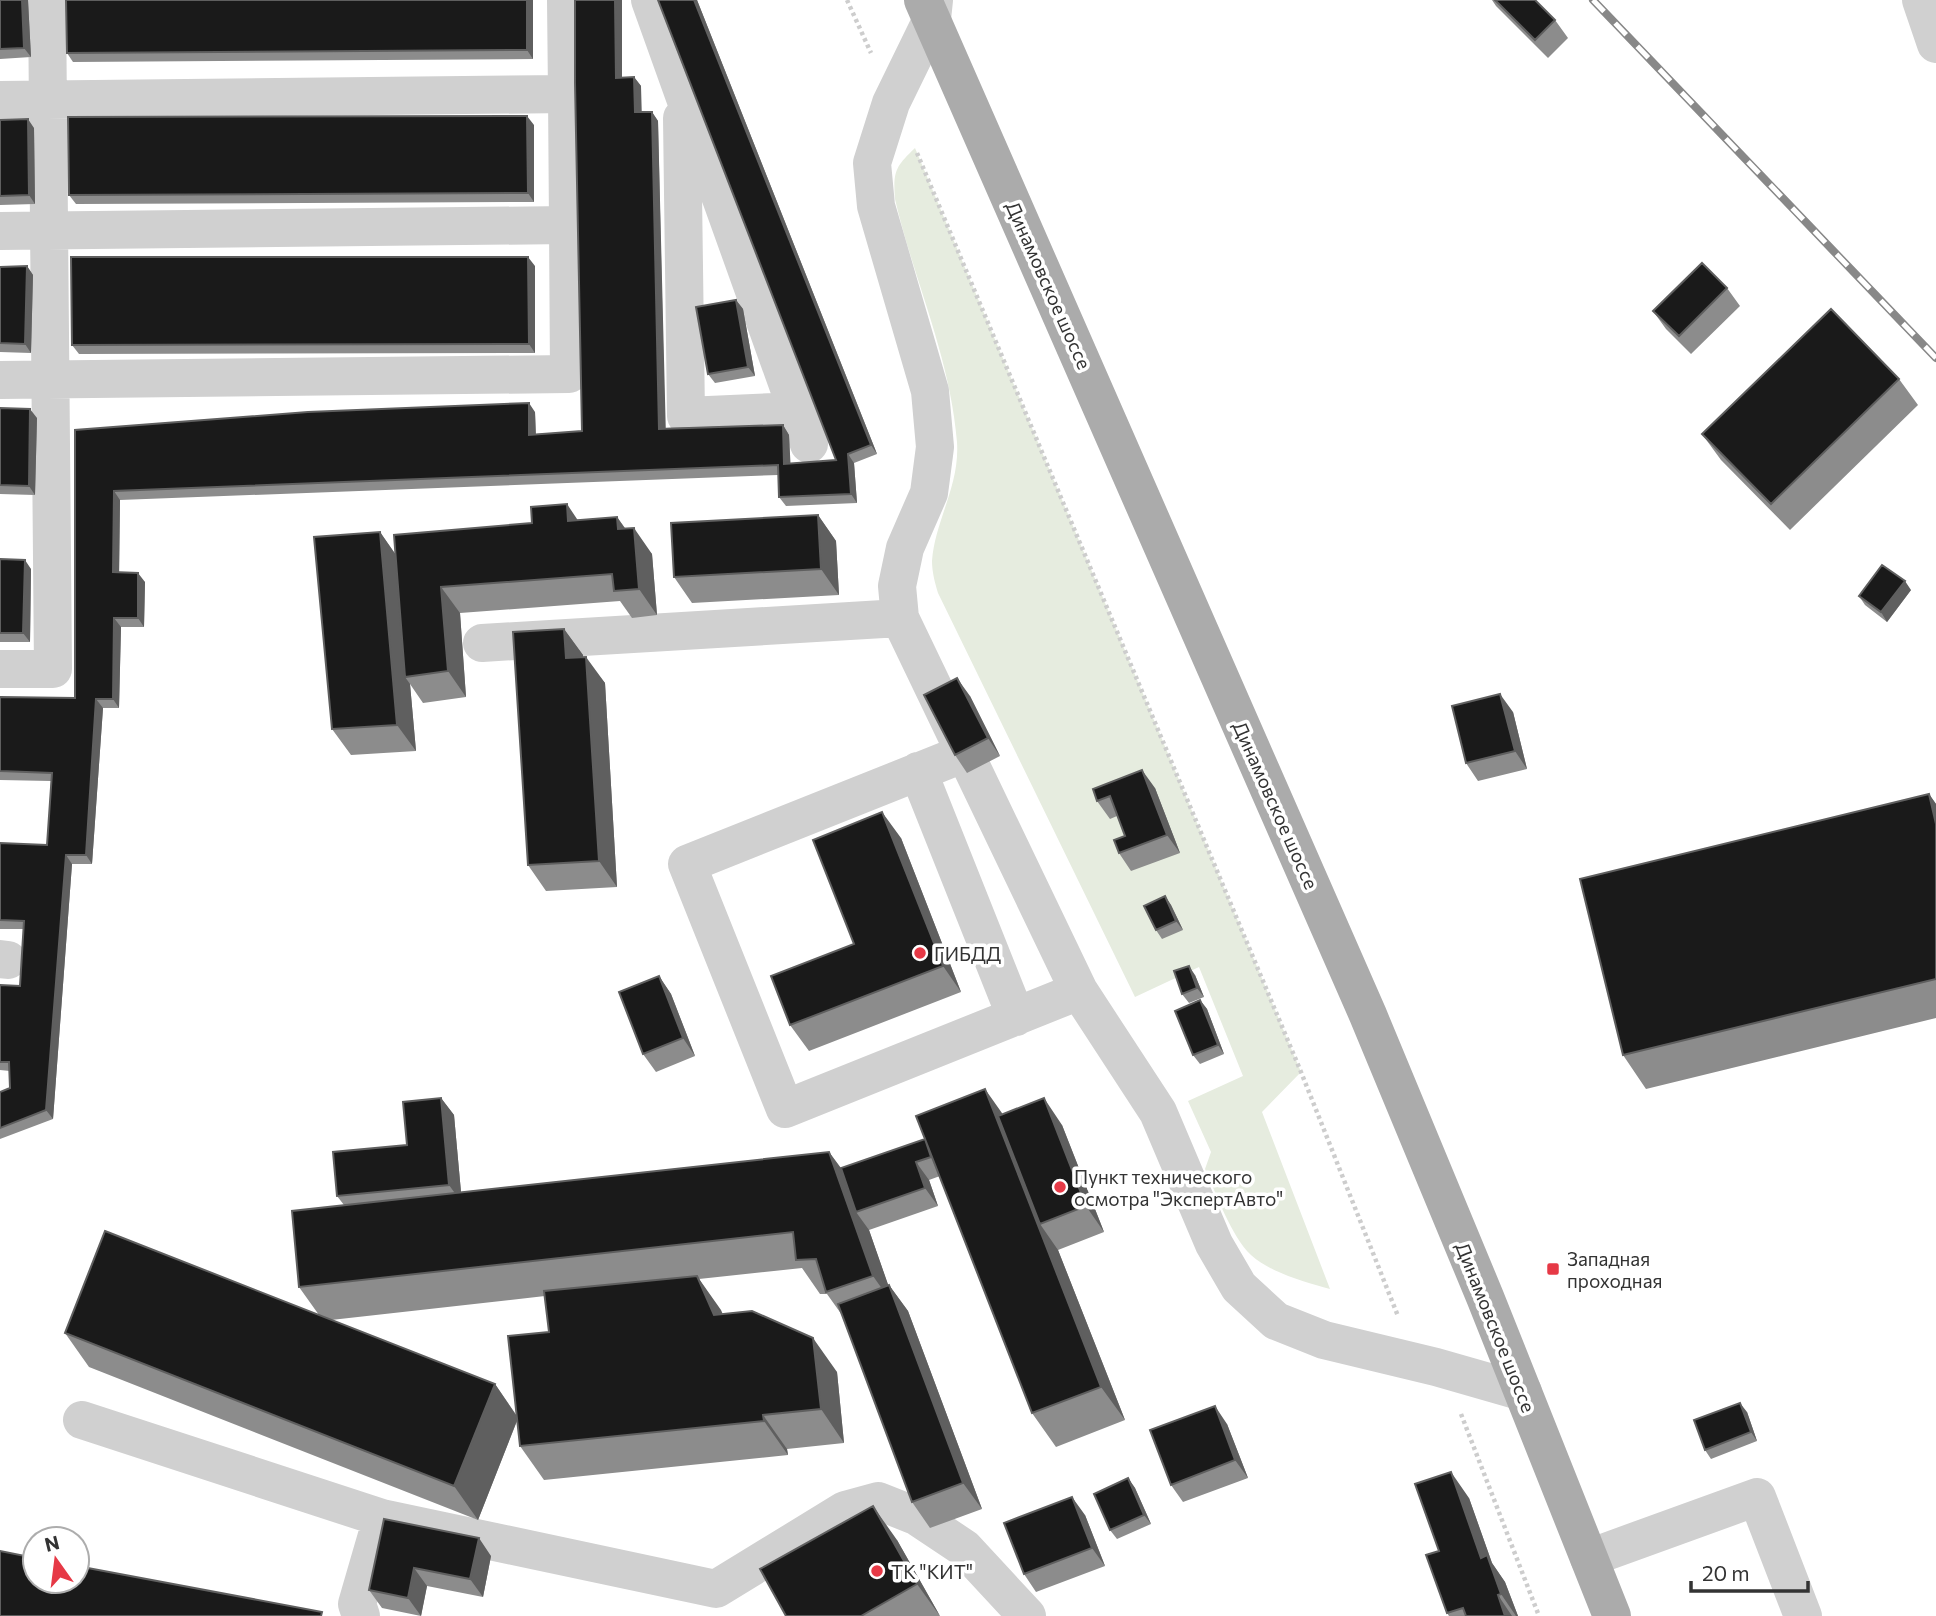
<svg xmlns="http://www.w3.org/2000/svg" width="1936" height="1616" viewBox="0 0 1936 1616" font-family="Commissioner,sans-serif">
  <rect width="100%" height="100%" fill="#fff"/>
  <!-- grass -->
  <path fill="#e6ecdf" d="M915,148L1301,1072L1262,1112L1330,1289C1305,1282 1271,1273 1251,1255C1231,1236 1217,1195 1205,1169L1211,1152L1188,1101L1243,1076L1199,967L1135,997L938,593C935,583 932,572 932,561C935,520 960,486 957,442C950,356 914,281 895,199C893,172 895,167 915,148Z"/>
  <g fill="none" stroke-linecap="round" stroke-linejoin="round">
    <!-- path -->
    <path stroke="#cdcdcd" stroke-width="4.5" stroke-dasharray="3.5 3.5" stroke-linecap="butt" d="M847,0L871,53
      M917,153L1301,1072L1398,1316
      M1461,1414L1539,1616"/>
    <!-- minor -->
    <path stroke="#d0d0d0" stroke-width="38" d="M650,0L809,444
      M934,0L932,19L891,103L872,163L876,206L930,391L935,447L929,493L905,548L897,586L900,618L1079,991L1158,1112L1214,1244L1239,1287L1276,1321L1324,1340L1436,1367L1523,1392
      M1921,0L1936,44
      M567,94L568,225
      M0,100L567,94L566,0
      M682,118L686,416L799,411
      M0,231L568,225L569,374L0,380
      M482,643L900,618
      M0,669H53L47,0
      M965,753L687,864L785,1109L1079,991
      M918,771L1016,1017
      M0,959L8,960
      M82,1420L382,1518L716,1589L845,1510L878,1501L916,1516L964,1548L1027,1616
      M1589,1558L1757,1497L1803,1616
      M361,1616L357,1604L382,1518"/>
    <!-- major -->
    <path stroke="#ababab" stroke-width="38" d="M923,0L1368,1015L1485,1297L1612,1616"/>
    <defs>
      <path id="rail" d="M1593,0L1936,358"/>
    </defs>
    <!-- rail casing -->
    <use href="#rail" stroke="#888" stroke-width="8"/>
    <!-- rail -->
    <use href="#rail" stroke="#fff" stroke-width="5" stroke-dasharray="16" stroke-linecap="butt"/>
  </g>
  <!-- wall -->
  <path fill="#8c8c8c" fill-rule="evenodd" d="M0,0H28L31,57L0,59Z
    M533,0V59L73,62L67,53Z
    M622,0V78L634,77L641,86V112H652L658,121L665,428L783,425L789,435L790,464L836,460L658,0H697L877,454L854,463L857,503L786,506L779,497L778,475L120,500L119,572L145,582L144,627H121L119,708H103L92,864H72L53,1119L0,1139V1092L10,1088V1071L0,1070V985L20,986L24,929H0V843L47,845L51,781L0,780V697L75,698V430L535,412L536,434L582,431Z
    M1492,0H1535L1555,20L1568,38L1548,58L1496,6Z
    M0,120L34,128L35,204L0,205Z
    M534,125V202L76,204L69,195Z
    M27,266L33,275L31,353L0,352V267Z
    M535,266V353L79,354L72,345Z
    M1727,288L1740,306L1691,354L1666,329L1653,311Z
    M736,300L743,309L755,376L715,383L708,374Z
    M1899,379L1918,405L1790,530L1721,460L1702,434Z
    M0,408L37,418L35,495L0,494Z
    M818,515L836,541L839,595L692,603L674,577Z
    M617,517L625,528L652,554L657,615L632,618L620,601L460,613L466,697L423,703L410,684L416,751L351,755L332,729L380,532L396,555L532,523Z
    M0,559L31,569L30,642H0Z
    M1911,590L1887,622L1865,605L1859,596Z
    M564,629L583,655V657L605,683L617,887L546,891L528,865Z
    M970,696L1000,756L967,773L955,755Z
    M1513,712L1527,769L1478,781L1466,763Z
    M1155,788L1180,853L1131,871L1119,853L1125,836L1117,816L1110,819L1097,801L1093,789Z
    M1929,794L1936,804V1018L1646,1089L1623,1055Z
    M901,838L961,992L809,1051L790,1025L854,944Z
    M1165,896L1171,905L1183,930L1162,939L1156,930Z
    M1195,975L1204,997L1189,1003L1182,994Z
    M659,976L671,994L695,1056L656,1072L643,1054Z
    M1200,1000L1207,1009L1224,1054L1200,1064L1193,1055Z
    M441,1098L454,1115L461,1192L829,1152L841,1168L1003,1114L1062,1125L1104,1232L1058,1250L1125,1420L1056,1447L1032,1413L940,1176L929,1180L938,1206L869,1230L888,1285H889L908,1311L982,1509L930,1528L912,1502L842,1315L827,1294H820L802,1268L699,1279L722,1314L837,1372L844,1443L787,1449L788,1455L544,1480L520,1446L517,1421L478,1520L89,1367L65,1333L319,1315L299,1287L344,1205L337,1196L407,1145ZM545,1296L549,1332L517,1416L495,1384L331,1320Z
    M1747,1412L1757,1441L1711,1459L1705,1450Z
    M1227,1424L1248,1478L1183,1502L1171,1485Z
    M1128,1478L1135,1488L1151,1524L1117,1539L1110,1530Z
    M1469,1498L1492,1563L1505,1582L1518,1616H1449L1447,1613L1439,1551Z
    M1085,1515L1105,1566L1036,1592L1024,1574Z
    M384,1519L491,1556L483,1597L427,1586L421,1616L382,1608L369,1590Z
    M897,1540L940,1616H786Z"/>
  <!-- shaded-wall -->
  <path fill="#5f5f5f" d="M22,0H28L31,57L24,48Z
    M527,0H533V59L527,50Z
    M615,0H622V87L616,78Z
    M694,0H697L877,454L871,445Z
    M634,77L641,86L642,121L635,112Z
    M652,112L658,121L666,438L659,429Z
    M527,116L534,125V202L528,193Z
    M28,119L34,128L35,204L29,195Z
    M528,257L535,266V353L529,344Z
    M27,266L33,275L31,353L25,344Z
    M736,300L743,309L755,376L748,367Z
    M529,403L535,412L536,444L529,435Z
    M30,409L37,418L35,495L29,486Z
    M783,425L789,435L791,473L784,464Z
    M848,454L854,463L857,503L851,494Z
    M114,491L120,500L119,581L113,572Z
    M567,504L585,531L568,521Z
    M818,515L836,541L839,595L821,569Z
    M617,517L635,543L634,528L652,554L657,615L639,589L618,529Z
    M380,532L398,558L405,677L410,684L416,751L397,725Z
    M25,560L31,569L30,642L23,633Z
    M138,573L145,582L144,627L138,618Z
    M1905,581L1911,590L1887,622L1881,612Z
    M441,587L460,613L466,697L448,671Z
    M114,618L121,627L119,708L113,699Z
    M564,629L583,655L584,684L566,658Z
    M586,657L605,683L617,887L599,861Z
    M957,678L970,696L1000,756L988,738Z
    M1500,694L1513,712L1527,769L1515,751Z
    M96,699L103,708L92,864L86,855Z
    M1142,770L1155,788L1180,853L1167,835Z
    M1929,794L1936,804V824Z
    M882,812L901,838L961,992L943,966Z
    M66,855L72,864L53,1119L46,1110Z
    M1165,896L1171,905L1183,930L1176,921Z
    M1189,966L1195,975L1204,997L1197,988Z
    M659,976L671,994L695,1056L683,1038Z
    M1200,1000L1207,1009L1224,1054L1218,1045Z
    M985,1089L1009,1123L1040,1224L1058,1250L1125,1420L1101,1387Z
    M441,1098L454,1115L462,1203L449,1185Z
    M1044,1098L1062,1125L1104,1232L1086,1206Z
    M829,1152L853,1185L856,1212L869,1230L897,1310L873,1276Z
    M916,1162L929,1180L938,1206L925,1188Z
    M697,1276L721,1310L738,1349L714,1315Z
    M889,1285L908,1311L982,1509L963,1483Z
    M813,1338L837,1372L844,1443L821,1409Z
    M495,1384L518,1418L478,1520L454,1486Z
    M1740,1403L1747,1412L1757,1441L1751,1432Z
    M1215,1406L1227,1424L1248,1478L1235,1460Z
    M763,1415L787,1449L788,1455L764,1421Z
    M1451,1472L1469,1498L1492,1563L1505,1582L1518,1616H1516L1501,1594L1481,1558Z
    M1128,1478L1135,1488L1151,1524L1144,1515Z
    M1072,1497L1085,1515L1105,1566L1092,1548Z
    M873,1506L897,1540L940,1616L917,1584Z
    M479,1538L491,1556L483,1597L470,1579Z
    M414,1568L427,1586L421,1616L408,1598Z
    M1498,1595L1512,1616H1505Z"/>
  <!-- building -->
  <path fill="#1a1a1a" stroke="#5f5f5f" stroke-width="2" d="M0,0H22L24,48L0,49Z
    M66,0H527V50L67,53Z
    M575,0H615L616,78L634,77L635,112H652L659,429L783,425L784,464L836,460L658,0H694L871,445L848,454L851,494L779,497L778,465L114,491L113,572L138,573V618H114L113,699H96L86,855H66L46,1110L0,1128V1092L10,1088L9,1062H0V985L20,986L24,921L0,920V843L47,845L52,773L0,771V697L75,698V430L308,412L529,403V435L582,431L575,83Z
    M1495,0H1535L1555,20L1535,40Z
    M527,116L528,193L69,195L68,117Z
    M28,119L29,195L0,196V120Z
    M71,257H528L529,344L72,345Z
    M1702,263L1727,288L1679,336L1653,311Z
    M27,266L25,344L0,343V267Z
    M736,300L748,367L708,374L696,307Z
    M1831,309L1899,379L1771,504L1702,434Z
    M0,408L30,409L29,486L0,485Z
    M567,504L568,521L617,517L618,529L634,528L639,589L614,591L612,574L441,587L448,671L405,677L394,535L532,523L531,507Z
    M818,515L821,569L674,577L671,523Z
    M380,532L397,725L332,729L314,537Z
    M0,559L25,560L23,633H0Z
    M1882,565L1905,581L1881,612L1859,596Z
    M564,629L566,658L586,657L599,861L528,865L513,632Z
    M957,678L988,738L955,755L924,695Z
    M1500,694L1515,751L1466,763L1452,706Z
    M1142,770L1167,835L1119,853L1114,840L1125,836L1110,796L1097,801L1093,789Z
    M1929,794L1936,824V979L1623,1055L1580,879Z
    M882,812L943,966L790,1025L771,976L854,944L813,840Z
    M1165,896L1176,921L1156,930L1144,906Z
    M1189,966L1197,988L1182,994L1174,971Z
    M659,976L683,1038L643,1054L619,992Z
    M1200,1000L1218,1045L1193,1055L1175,1011Z
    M985,1089L1101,1387L1032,1413L916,1116Z
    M441,1098L449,1185L337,1196L333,1152L407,1145L403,1102Z
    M1044,1098L1086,1206L1040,1224L998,1116Z
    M925,1139L931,1157L916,1162L925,1188L856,1212L841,1168Z
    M829,1152L873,1276L826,1292L816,1259L796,1260L793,1232L299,1287L292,1211Z
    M105,1231L495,1384L454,1486L65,1333Z
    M697,1276L714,1315L752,1311L813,1338L821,1409L763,1415L764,1421L520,1446L508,1336L549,1332L544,1291Z
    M889,1285L963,1483L912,1502L838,1304Z
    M1740,1403L1751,1432L1705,1450L1694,1420Z
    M1215,1406L1235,1460L1171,1485L1150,1430Z
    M1451,1472L1481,1558L1487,1555L1501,1594L1498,1595L1505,1616H1466L1463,1608L1447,1613L1426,1555L1439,1551L1415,1484Z
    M1128,1478L1144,1515L1110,1530L1094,1494Z
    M1072,1497L1092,1548L1024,1574L1004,1523Z
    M873,1506L917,1584L861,1616H786L760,1569Z
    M384,1519L479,1538L470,1579L414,1568L408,1598L369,1590Z
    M0,1551L35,1558V1581H77V1566L322,1612L321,1616H0Z"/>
  <!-- markers -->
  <g fill="#e63946" stroke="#fff" stroke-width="2.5">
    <circle cx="920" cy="953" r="7"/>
    <circle cx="1060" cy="1187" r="7"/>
    <rect x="1546" y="1262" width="14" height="14" rx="3.5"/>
    <circle cx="877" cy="1571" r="7"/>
  </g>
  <g text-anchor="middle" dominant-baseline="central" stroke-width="7" stroke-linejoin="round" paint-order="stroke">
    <!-- street labels -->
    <g font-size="19" fill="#333" stroke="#fff">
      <text transform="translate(1049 285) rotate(66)">Динамовское шоссе</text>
      <text transform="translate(1276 805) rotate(66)">Динамовское шоссе</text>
      <text transform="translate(1496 1327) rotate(68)">Динамовское шоссе</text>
    </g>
    <!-- poi labels -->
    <g font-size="19" fill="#333" stroke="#fff" text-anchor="start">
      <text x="934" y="953">ГИБДД</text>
      <text x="1074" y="1176">Пункт технического<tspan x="1074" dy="22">осмотра "ЭкспертАвто"</tspan></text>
      <text x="1567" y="1258">Западная<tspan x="1567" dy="22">проходная</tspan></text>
      <text x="891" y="1571">ТК "КИТ"</text>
    </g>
  </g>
  <!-- north arrow -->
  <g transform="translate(56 1560) rotate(346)"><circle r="33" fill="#ffffff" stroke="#adadad" stroke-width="2"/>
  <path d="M0-5L12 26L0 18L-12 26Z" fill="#e63946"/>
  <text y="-10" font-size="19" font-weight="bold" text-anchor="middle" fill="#333333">N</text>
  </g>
  <!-- scale -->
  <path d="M1691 1581v10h117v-10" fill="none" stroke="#333333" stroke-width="3.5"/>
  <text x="1702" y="1581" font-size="21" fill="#333333" stroke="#ffffff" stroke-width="5" paint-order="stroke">20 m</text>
</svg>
